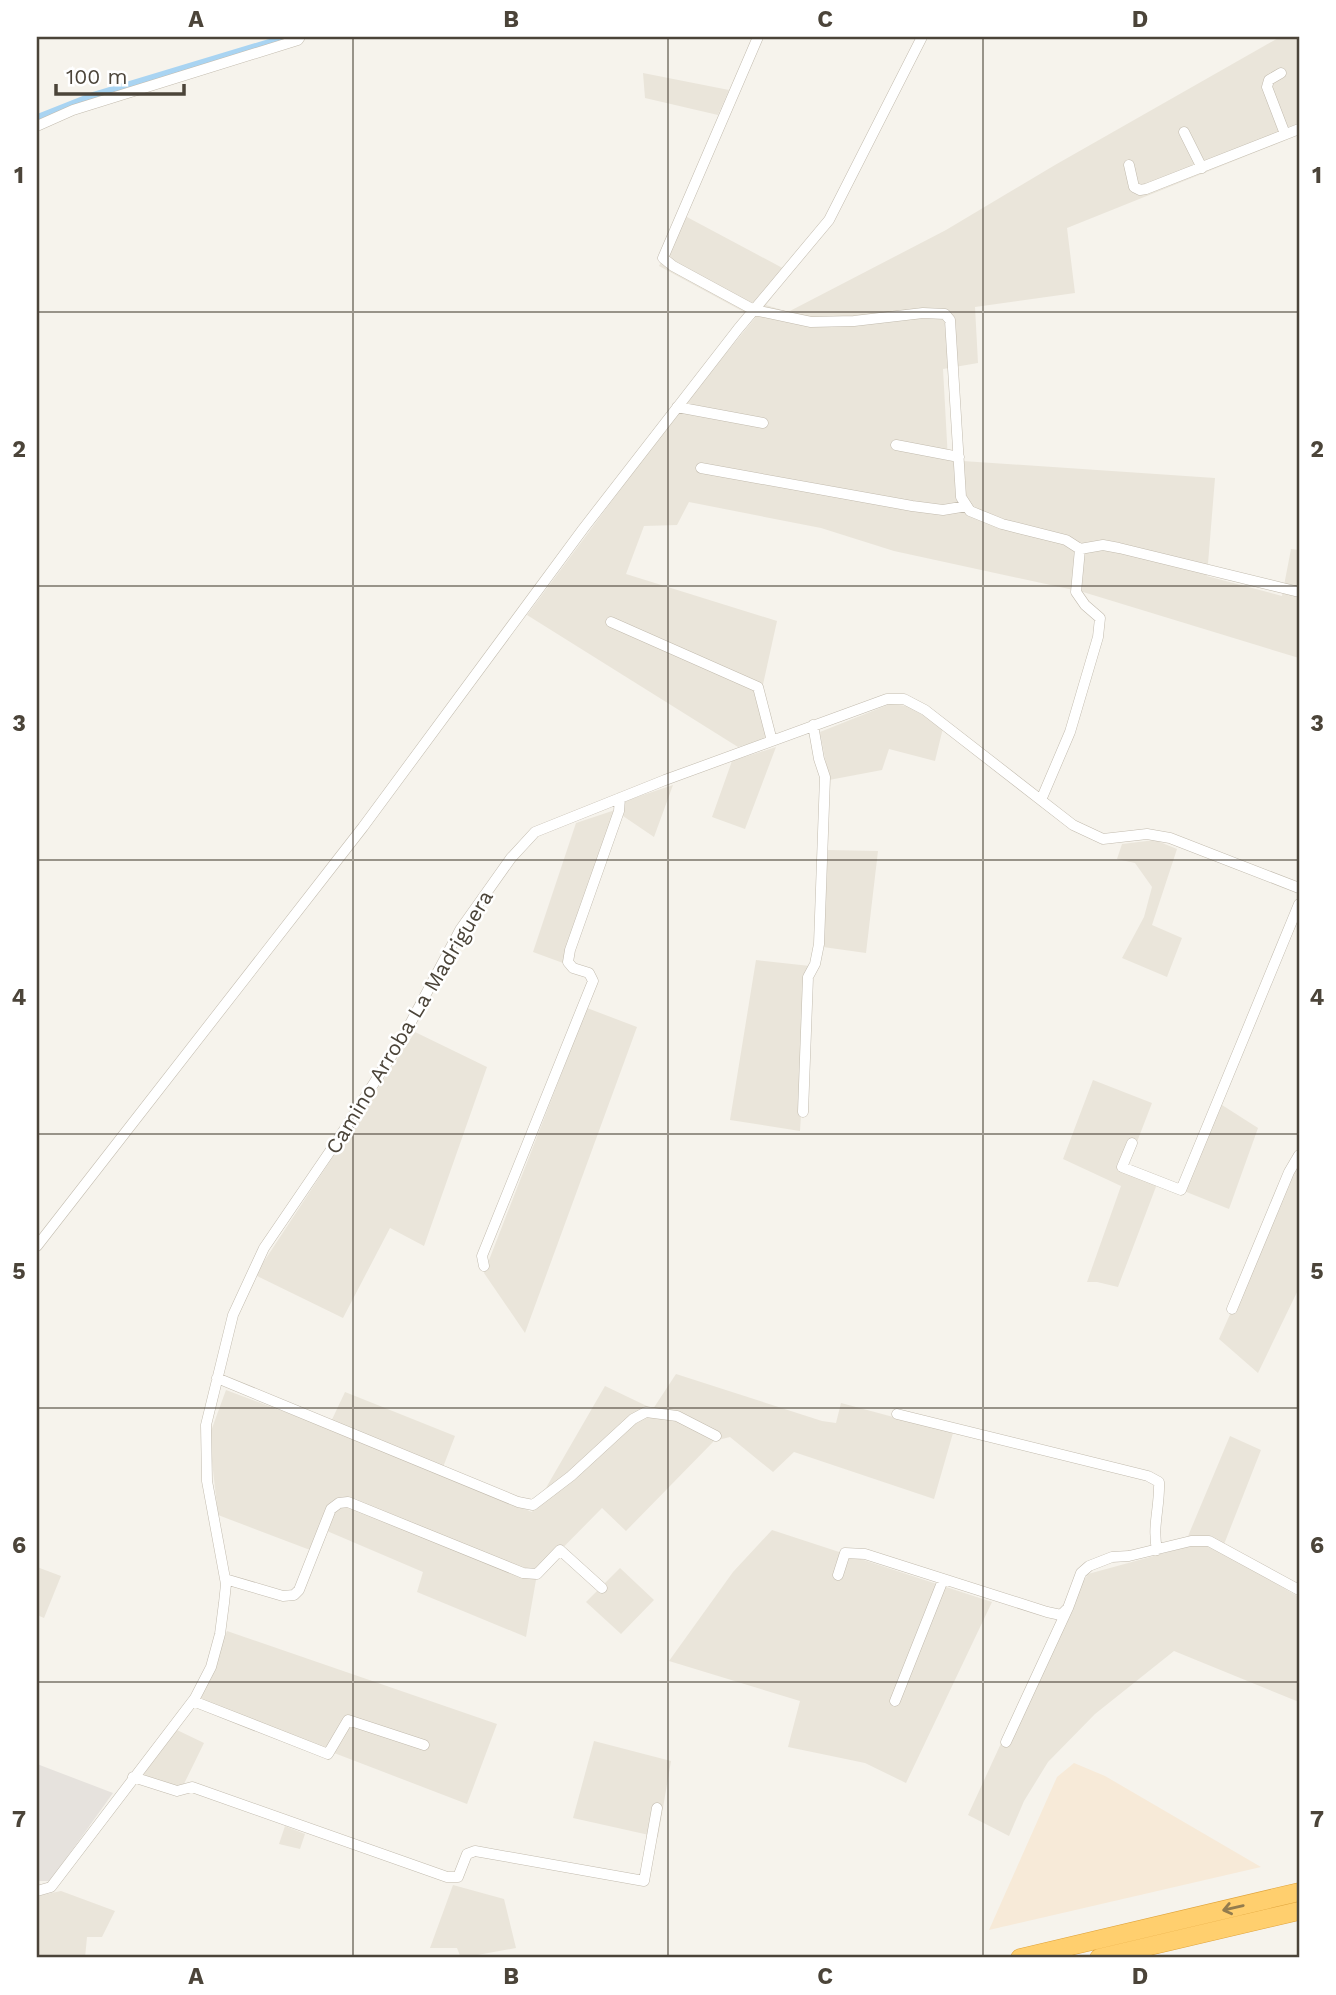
<svg xmlns="http://www.w3.org/2000/svg" width="1336" height="1995" viewBox="0 0 1336 1995" font-family="'Work Sans',sans-serif">
  <rect width="100%" height="100%" fill="#f6f3ec"/>
  <!-- residential -->
  <path fill="#eae5da" d="M1280,37H1299V135L1067,228L1075,293L975,307L978,363L943,369L948,460L1215,478L1207,576L1282,596L1291,549L1299,550V658L1083,592L894,551L821,528L689,502L677,525L644,526L626,574L777,621L762,689L769,738L738,747L527,615L684,404L755,318L659,266L685,216L790,272L766,305L788,312L946,230L1055,165Z
    M643,73L729,90L718,115L645,98Z
    M890,704L908,706L943,728L935,761L889,749L882,770L829,780L820,732Z
    M776,747L745,829L712,817L732,761Z
    M673,785L654,837L623,816L625,801Z
    M615,810L563,963L533,952L576,823Z
    M1155,840L1177,849L1152,925L1182,938L1167,977L1122,958L1144,917L1152,887L1135,863L1117,859L1122,844Z
    M828,850L878,851L866,953L823,947Z
    M756,960L810,966L800,1131L730,1120Z
    M587,1008L637,1027L525,1333L484,1273Z
    M415,1032L487,1067L424,1246L390,1228L343,1318L255,1275Z
    M1093,1080L1152,1103L1125,1173L1157,1184L1118,1287L1097,1282H1087L1121,1186L1063,1159Z
    M1222,1105L1258,1128L1229,1209L1184,1191Z
    M1299,1160V1288L1258,1373L1219,1339Z
    M676,1374L822,1421L836,1423L841,1403L953,1433L934,1499L794,1452L773,1472L730,1437L714,1441L626,1531L602,1508L537,1574L526,1637L417,1592L423,1572L327,1531L318,1553L218,1515L211,1452V1431L226,1390L328,1428L345,1392L455,1436L440,1475L532,1512L605,1386L653,1409Z
    M1230,1436L1261,1450L1221,1552L1299,1597V1702L1174,1651L1095,1714L1048,1762L1024,1801L1009,1836L968,1815L1057,1622L1088,1574L1183,1548Z
    M772,1530L992,1602L906,1783L865,1763L788,1747L800,1701L669,1661L733,1572Z
    M37,1567L61,1576L44,1618L37,1615Z
    M620,1568L654,1600L621,1634L586,1602Z
    M227,1631L497,1724L467,1804L199,1701Z
    M177,1730L204,1743L180,1792L136,1782Z
    M594,1741L671,1761L658,1837L573,1818Z
    M285,1826L305,1834L300,1849L279,1844Z
    M453,1885L504,1899L516,1948L461,1958L457,1948H430Z
    M61,1891L115,1911L102,1937H87L85,1958H37V1896Z"/>
  <!-- commercial -->
  <path fill="#f7ead8" d="M1074,1763L1105,1776L1261,1867L989,1930L1057,1777Z"/>
  <!-- industrial -->
  <path fill="#e6e2dd" d="M37,1764L113,1793L50,1881H37Z"/>
  <g fill="none" stroke-linecap="round" stroke-linejoin="round">
    <!-- canal -->
    <path stroke="#a9d4f2" stroke-width="9" d="M37,119L95,96L271,43L282,37"/>
    <defs>
      <path id="minor" d="M758,37L663,258L673,266L754,310L811,322L854,321L923,313L945,314L950,320L961,497L970,511L1002,524L1066,540L1080,549L1103,545L1119,548L1299,592
        M1281,73L1269,80L1267,87L1285,134
        M37,126L73,110L298,40L300,37
        M1184,132L1202,168
        M1129,165L1134,187L1140,190L1146,189L1299,129
        M677,407L763,423
        M896,445L959,457
        M701,468L912,506L943,510L967,506
        M611,622L758,687L772,741
        M1041,800L1070,732L1098,637L1100,618L1085,605L1076,592L1080,549
        M803,1112L808,977L815,964L819,944L825,777L819,759L813,725
        M1132,1143L1122,1167L1181,1190L1299,904
        M37,1246L363,827L583,529L738,329L829,220L922,37
        M484,1266L482,1256L593,981L589,973L573,968L568,962L570,950L619,811L620,798
        M1232,1309L1289,1172L1299,1155
        M217,1378L518,1502L533,1505L571,1476L633,1419L646,1412L677,1416L716,1436
        M897,1414L1148,1476L1159,1482C1160,1507 1152,1525 1157,1550
        M838,1575L845,1553L865,1554L1047,1612L1061,1615L1068,1608
        M225,1579L283,1596L294,1595L299,1590L331,1509L339,1503L348,1502L523,1573L537,1574L560,1550L602,1588
        M193,1701L328,1754L348,1720L424,1745
        M895,1701L943,1580
        M1006,1742L1068,1608L1081,1573L1089,1566L1112,1557L1129,1556L1191,1541H1209L1299,1590
        M133,1777L177,1791L192,1787L447,1877H458L467,1854L475,1851L644,1881L657,1808
        M37,1891L51,1887L195,1698L211,1667L220,1634L224,1603L226,1584L207,1481L206,1425L233,1315L264,1248L337,1141L401,1041L460,930L511,858L535,832L665,780L887,699H904L925,710L1073,825L1103,839L1147,834L1170,838L1299,888"/>
      <path id="motorway" d="M1020,1958L1299,1892
        M1099,1958L1299,1911"/>
    </defs>
    <!-- minor casing -->
    <use href="#minor" stroke="#c2bbae" stroke-width="11"/>
    <!-- motorway casing -->
    <use href="#motorway" stroke="#e0a43c" stroke-width="19"/>
    <!-- minor -->
    <use href="#minor" stroke="#fff" stroke-width="10"/>
    <!-- motorway -->
    <use href="#motorway" stroke="#ffcf6e" stroke-width="18"/>
  </g>
  <!-- one-way arrows -->
  <defs><path id="oneway-shaft" d="M-6 0H5M1.5-3L5.5 0L1.5 3" fill="none" stroke-width="1.6" stroke-linecap="round" stroke-linejoin="round" transform="scale(1.75)"/></defs>
  <use stroke="#937c4e" href="#oneway-shaft" transform="translate(1233 1908) rotate(167)"/>
  <!-- grid -->
  <path fill="none" stroke="#4b4439" stroke-width="2" stroke-opacity="0.55" d="M353,37V1958M668,37V1958M983,37V1958M37,312H1299M37,586H1299M37,860H1299M37,1134H1299M37,1408H1299M37,1682H1299"/>
  <g text-anchor="middle" dominant-baseline="central" stroke-width="5" stroke-linejoin="round" paint-order="stroke">
    <!-- street labels -->
    <g font-size="21" fill="#4b4439" stroke="#fff">
      <text transform="translate(409 1022) rotate(-59)">Camino Arroba La Madriguera</text>
    </g>
  </g>
  <!-- border -->
  <rect width="1336" height="1995" fill="none" stroke="#ffffff" stroke-width="77"/>
  <!-- scale -->
  <path d="M56 84v10h128v-10" fill="none" stroke="#4b4439" stroke-width="3.5"/>
  <text x="66" y="84" font-size="21" fill="#4b4439" stroke="#ffffff" stroke-width="5" paint-order="stroke">100 m</text>
  <rect x="38" y="38" width="1260" height="1918" fill="none" stroke="#4b4439" stroke-width="2.5"/>
  <g font-size="23" text-anchor="middle" font-weight="bold" fill="#4b4439">
    <text x="196" y="27">A</text>
    <text x="511" y="27">B</text>
    <text x="825" y="27">C</text>
    <text x="1140" y="27">D</text>
    <text x="19" y="183">1</text>
    <text x="1317" y="183">1</text>
    <text x="19" y="457">2</text>
    <text x="1317" y="457">2</text>
    <text x="19" y="731">3</text>
    <text x="1317" y="731">3</text>
    <text x="19" y="1005">4</text>
    <text x="1317" y="1005">4</text>
    <text x="19" y="1279">5</text>
    <text x="1317" y="1279">5</text>
    <text x="19" y="1553">6</text>
    <text x="1317" y="1553">6</text>
    <text x="19" y="1827">7</text>
    <text x="1317" y="1827">7</text>
    <text x="196" y="1984">A</text>
    <text x="511" y="1984">B</text>
    <text x="825" y="1984">C</text>
    <text x="1140" y="1984">D</text>
  </g>
</svg>
